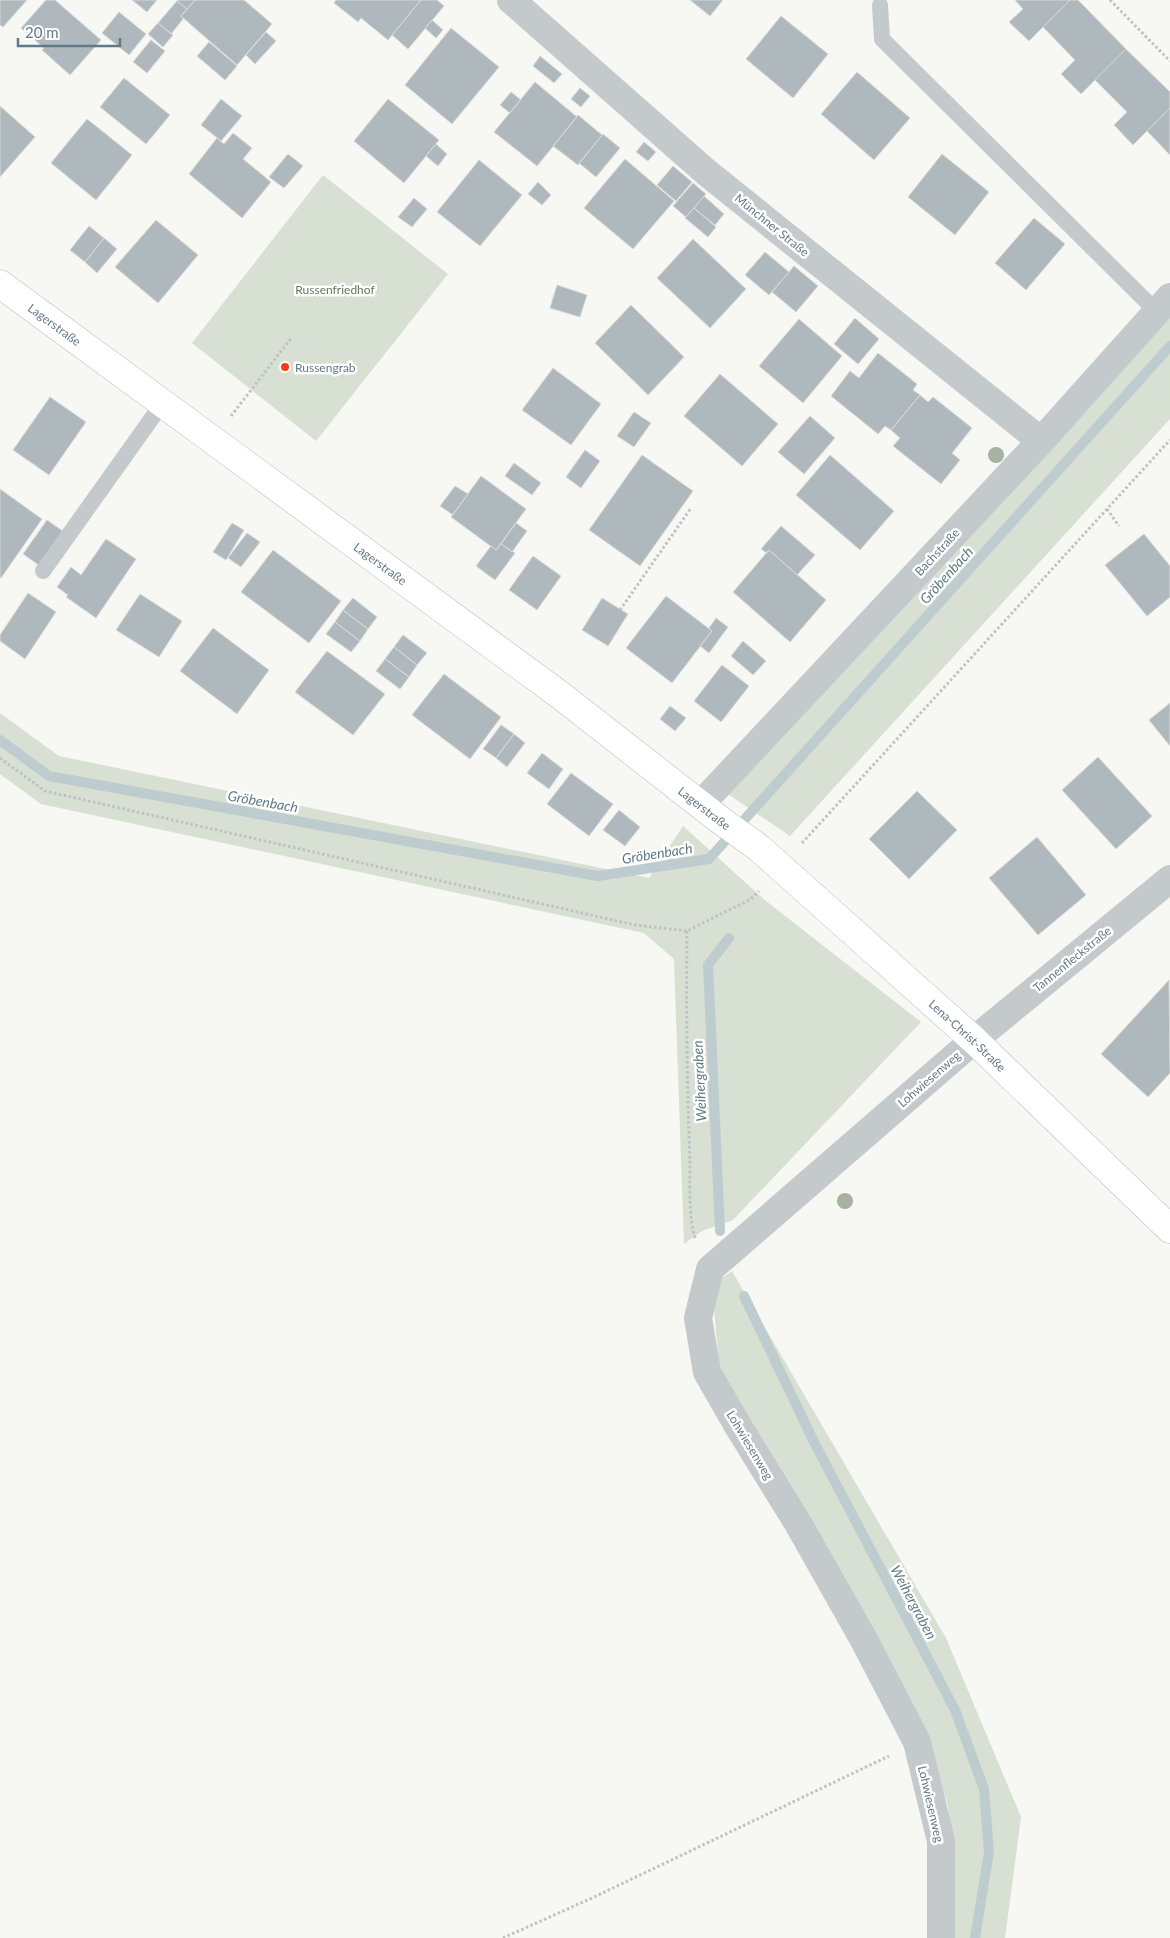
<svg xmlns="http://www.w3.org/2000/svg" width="1170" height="1938" viewBox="0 0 1170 1938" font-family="Lato,sans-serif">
  <rect width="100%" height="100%" fill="#f7f7f3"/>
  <!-- green -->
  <path fill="#d8dfd3" d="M323,175L448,274L316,441L192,343Z
    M1170,317V419L790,836L728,794Z
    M0,713L59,756L649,878L683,826L766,901L921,1022L733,1220L702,1231L684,1244L674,959L644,933L41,804L0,774Z
    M732,1271L946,1638L1021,1817L1005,1938H951L955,1901L948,1806L930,1749L720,1377L712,1285Z"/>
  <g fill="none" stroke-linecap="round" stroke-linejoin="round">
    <!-- stream -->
    <path stroke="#beccd0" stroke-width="10" d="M0,740L49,776L598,876L709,859L1170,346
      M720,1231L708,965L729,938
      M744,1296L814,1442L955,1710L984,1789L989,1852L975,1938"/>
  </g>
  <!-- building -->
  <path fill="#aeb8bd" stroke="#d8d8d6" d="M0,0H27L3,27L0,25Z
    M46,0H55L101,40L70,75L42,50L44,48L21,28Z
    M132,0H157L147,12Z
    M178,0H195L187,9L177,1Z
    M195,0H244L272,24L237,65L181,16Z
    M336,0H421L388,40L361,18L358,22L334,3Z
    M421,0H437L444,6L408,49L392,35Z
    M690,0H723L710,16Z
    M1015,0H1070L1029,41L1009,22L1023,9Z
    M1070,0H1078L1126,49L1081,94L1061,74L1075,60L1043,27Z
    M177,1L187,9L181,16L183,19L171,34L158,23Z
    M119,12L146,34L129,55L102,33Z
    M781,16L828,54L793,98L746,59Z
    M432,20L443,30L436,38L425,28Z
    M158,23L173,35L163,47L148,34Z
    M451,28L499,67L452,124L405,85Z
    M266,32L276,41L255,64L246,55Z
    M151,40L165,51L147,73L133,62Z
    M209,42L237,66L225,80L197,56Z
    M1126,49L1170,92V108L1133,145L1114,125L1127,112L1095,80Z
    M540,56L562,74L554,83L533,66Z
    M857,72L910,118L874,160L821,114Z
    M124,78L170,115L146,144L100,107Z
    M535,82L577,117L537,166L494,132Z
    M580,88L590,96L581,107L571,99Z
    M511,92L521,100L510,113L500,105Z
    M221,99L242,116L221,141L201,125Z
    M388,99L439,140L404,183L354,141Z
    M0,106L35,137L0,177Z
    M1170,108V155L1147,131Z
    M578,115L602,135L578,165L553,146Z
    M87,119L132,155L96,200L51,163Z
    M233,133L252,148L243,159L271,182L242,218L189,174L217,138L224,144Z
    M603,134L620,148L596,177L579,163Z
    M644,142L656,152L648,161L636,152Z
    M436,144L447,154L438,166L426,156Z
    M288,154L303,166L284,188L269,177Z
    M942,154L989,192L955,235L908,197Z
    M625,159L674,201L633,249L584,208Z
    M479,160L522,195L480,246L437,212Z
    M673,166L692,182L676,201L657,185Z
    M538,182L551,195L542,205L528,194Z
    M693,183L706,194L686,217L673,206Z
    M704,196L724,214L715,225L694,208Z
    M414,198L427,209L412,227L398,217Z
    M694,208L716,227L708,237L685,218Z
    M1034,218L1065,244L1026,290L995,263Z
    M156,220L198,255L158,303L115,267Z
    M89,226L104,238L85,262L70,250Z
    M104,238L117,249L97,273L85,262Z
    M693,239L746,289L710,328L657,278Z
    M765,252L789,272L769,295L745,275Z
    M794,266L818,286L796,312L772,292Z
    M557,285L587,295L580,317L550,308Z
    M631,305L684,357L648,395L595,343Z
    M855,318L879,339L858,364L834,344Z
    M799,319L842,356L803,403L759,366Z
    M878,353L917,384L913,390L920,395L891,430L885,426L878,434L831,396L850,371L859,378Z
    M553,368L601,404L571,445L522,410Z
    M720,374L778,424L742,466L684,416Z
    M920,395L928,402L933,397L972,428L952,453L960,460L941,484L893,446L900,438L891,430Z
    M50,397L86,422L49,475L13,450Z
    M634,412L651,423L634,447L617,436Z
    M810,416L835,438L804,474L778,452Z
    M585,450L600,461L581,488L566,477Z
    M642,455L693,491L640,566L589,530Z
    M830,455L894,511L860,550L796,495Z
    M514,463L541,483L532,495L505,476Z
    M481,476L526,509L496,550L451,517Z
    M455,486L468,494L453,515L440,506Z
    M0,489L42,519L1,578L0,577Z
    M47,520L64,532L40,566L23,554Z
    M232,523L244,530L226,560L213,552Z
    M516,523L527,531L512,552L501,544Z
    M781,526L815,555L797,575L769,550L767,553L761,549Z
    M247,533L260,542L241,567L228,558Z
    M1144,534L1170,566V597L1147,616L1105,565Z
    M106,539L136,559L96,618L66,597L68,595L57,587L71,567L81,575Z
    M501,544L515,553L495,580L476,566L491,546L496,550Z
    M273,550L341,601L309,643L241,592Z
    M769,550L826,600L790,642L733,592Z
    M533,556L561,576L537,610L509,590Z
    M28,593L56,612L25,659L0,641V635Z
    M140,594L182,621L159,657L116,630Z
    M666,596L712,631L672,683L626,648Z
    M353,598L377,617L368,629L343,610Z
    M602,598L628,614L608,646L582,630Z
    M343,610L368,629L360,641L335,622Z
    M716,618L728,627L709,653L700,646L712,631L709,628Z
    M335,622L360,641L351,652L326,634Z
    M213,628L269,670L237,714L180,671Z
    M403,635L427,653L417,665L394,647Z
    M743,641L766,661L753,675L731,656Z
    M394,647L417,665L409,677L385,659Z
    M327,651L385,694L353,735L295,692Z
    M385,659L409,677L400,689L376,671Z
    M722,665L749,686L721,722L694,701Z
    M444,674L501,717L470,759L412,715Z
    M1170,703V746L1149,720Z
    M670,706L686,718L675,731L660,719Z
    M501,725L514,734L496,758L483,749Z
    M514,734L525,743L507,767L496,758Z
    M542,753L563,769L549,789L527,773Z
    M1098,757L1152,816L1116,849L1062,790Z
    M571,773L613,804L589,836L547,804Z
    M917,791L957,830L909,879L869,839Z
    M619,810L640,827L625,846L603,830Z
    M1037,837L1086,895L1038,935L989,878Z
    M1169,980L1170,1073L1148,1097L1101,1054Z"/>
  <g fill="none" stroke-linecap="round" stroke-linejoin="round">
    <defs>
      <g id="secondary">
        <path id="s1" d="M0,284L560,695L720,820L759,848L974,1040L1170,1229"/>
      </g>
    </defs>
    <!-- secondary casing -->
    <use href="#secondary" stroke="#b8bec2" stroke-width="29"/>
    <!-- path -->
    <path stroke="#bfc2c4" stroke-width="3" stroke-dasharray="2.5 2.5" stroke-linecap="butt" d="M1110,0L1170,61
      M231,416L292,337
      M1107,509L1119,526
      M620,610L691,508
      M0,758L45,791L635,925L687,931L751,899L759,891
      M802,843L1170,440
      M687,931C686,1008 687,1084 690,1160C690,1181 688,1221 696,1240
      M503,1938L592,1898L889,1756"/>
    <!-- lane -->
    <path stroke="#c4c9cc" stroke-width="16" d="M880,5L882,39L1157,312
      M43,571L162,404"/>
    <!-- street -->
    <path stroke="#c4c9cc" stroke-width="28" d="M511,0L706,172L1041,441
      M701,804L1041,441L1170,297
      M941,1938V1841L917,1742L864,1640L799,1525L738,1426L707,1372L698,1318L710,1269L974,1040L1170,879"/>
    <!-- secondary -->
    <use href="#secondary" stroke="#fff" stroke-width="28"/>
  </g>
  <!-- trees -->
  <g fill="#a7b2a1">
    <circle cx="996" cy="455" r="8"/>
    <circle cx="845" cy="1201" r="8"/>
  </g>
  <!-- markers -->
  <circle fill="#f53e15" stroke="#fff" stroke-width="2" cx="285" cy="367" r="5"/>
  <g text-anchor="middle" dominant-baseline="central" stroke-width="5" stroke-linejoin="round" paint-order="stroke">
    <!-- street labels -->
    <g font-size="12" fill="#627987" stroke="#fff">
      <text transform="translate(772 225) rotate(39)">Münchner Straße</text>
      <text stroke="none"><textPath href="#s1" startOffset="68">Lagerstraße</textPath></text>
      <text transform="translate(937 552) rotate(-47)">Bachstraße</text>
      <text stroke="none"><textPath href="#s1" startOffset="472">Lagerstraße</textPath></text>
      <text stroke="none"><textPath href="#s1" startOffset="878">Lagerstraße</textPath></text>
      <text transform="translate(1072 959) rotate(-39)">Tannenfleckstraße</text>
      <text stroke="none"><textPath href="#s1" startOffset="1226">Lena-Christ-Straße</textPath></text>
      <text transform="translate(929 1079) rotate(-41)">Lohwiesenweg</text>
      <text transform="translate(750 1445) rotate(59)">Lohwiesenweg</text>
      <text transform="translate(931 1804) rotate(77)">Lohwiesenweg</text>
    </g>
    <!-- park labels -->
    <g font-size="12" fill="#65795e" stroke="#fff">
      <text x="335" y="289">Russenfriedhof</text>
    </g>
    <!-- poi labels -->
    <g font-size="12" fill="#627987" stroke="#fff" text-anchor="start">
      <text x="295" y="367">Russengrab</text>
    </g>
    <!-- water labels -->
    <g font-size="14" font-style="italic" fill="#5e7b83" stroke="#fff">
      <text transform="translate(946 575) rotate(-48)">Gröbenbach</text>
      <text transform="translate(263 801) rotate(10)">Gröbenbach</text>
      <text transform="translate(657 853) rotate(-9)">Gröbenbach</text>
      <text transform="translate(699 1081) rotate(-93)">Weihergraben</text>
      <text transform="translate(914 1602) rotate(62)">Weihergraben</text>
    </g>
  </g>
  <!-- scale -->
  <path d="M18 38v8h102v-8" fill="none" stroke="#627987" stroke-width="2.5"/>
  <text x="25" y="38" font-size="15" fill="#627987" stroke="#ffffff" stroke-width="4" paint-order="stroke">20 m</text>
</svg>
